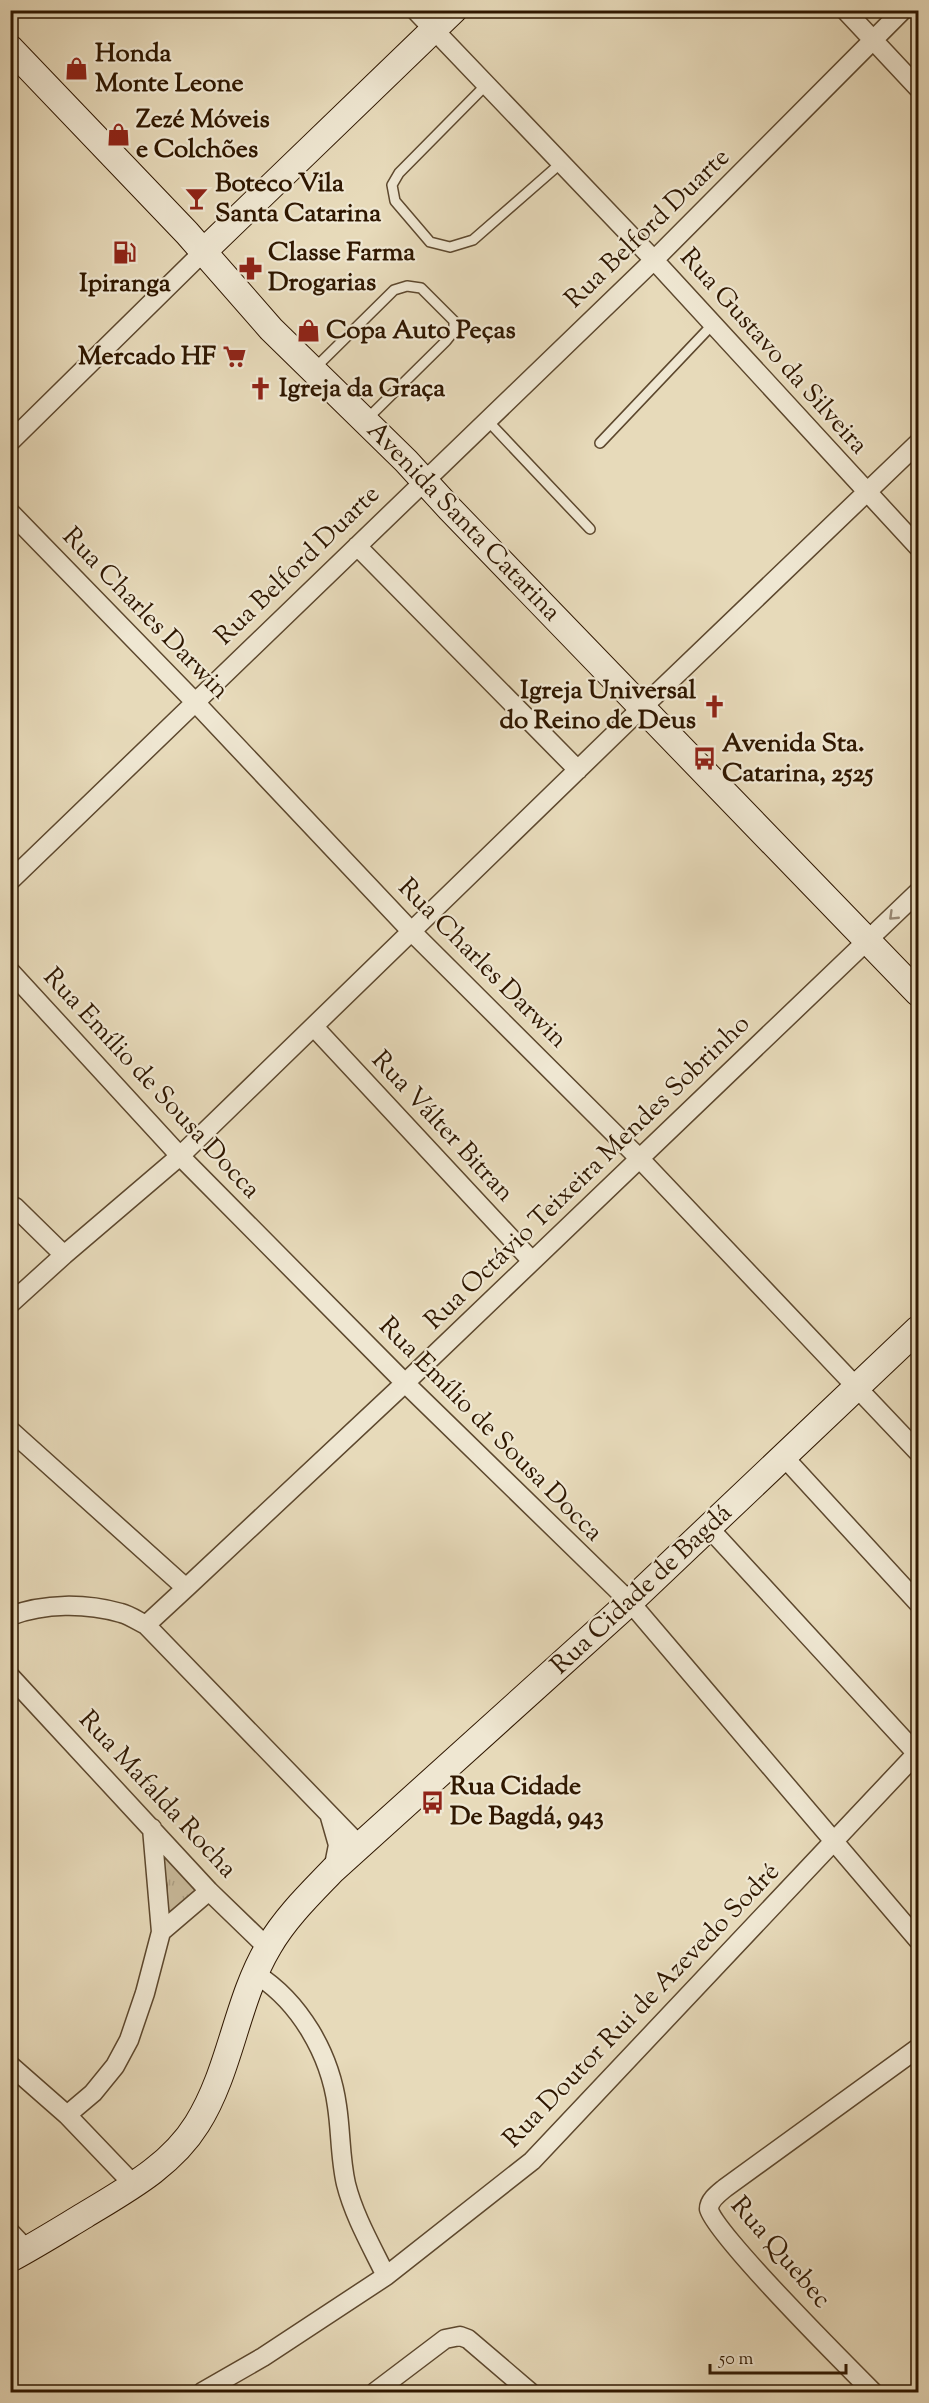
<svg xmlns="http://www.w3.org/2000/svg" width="929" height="2403" viewBox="0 0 929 2403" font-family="'Sorts Mill Goudy',serif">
  <defs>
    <pattern id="park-tufts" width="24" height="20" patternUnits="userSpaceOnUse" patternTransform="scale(1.5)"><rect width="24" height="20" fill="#c8b99a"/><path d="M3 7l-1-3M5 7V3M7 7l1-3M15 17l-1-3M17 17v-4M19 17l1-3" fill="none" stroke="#ac9e83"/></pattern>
  </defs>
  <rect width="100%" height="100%" fill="#e7daba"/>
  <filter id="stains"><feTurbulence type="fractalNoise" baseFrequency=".00333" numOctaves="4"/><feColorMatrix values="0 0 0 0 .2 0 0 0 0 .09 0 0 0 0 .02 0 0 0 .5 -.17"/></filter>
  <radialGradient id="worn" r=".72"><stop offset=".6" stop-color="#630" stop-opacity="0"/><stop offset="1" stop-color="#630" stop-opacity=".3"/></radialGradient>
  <!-- park -->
  <path fill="url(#park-tufts)" stroke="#7c684d" stroke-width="1.5" d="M159,1844L202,1887L167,1924V1885Z"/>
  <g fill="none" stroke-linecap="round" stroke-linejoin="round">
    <defs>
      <path id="lane" d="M486,85L399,173L392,185L395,201L430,242L450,247L473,240L561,163
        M315,368L394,290L407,286L421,288L454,321V331L446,341L367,419
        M487,420L590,529
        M600,443L713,324"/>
      <path id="street" d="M415,10L654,260L918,547
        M845,10L918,88
        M10,442L203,252
        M10,512L194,701L412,932L640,1159L918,1452
        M357,546L578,770
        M10,881L654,260L903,10
        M10,971L180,1156L405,1383L630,1602L918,1940
        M314,1027L532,1261
        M10,1205L15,1207L64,1255
        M10,1304L64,1255L180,1156L626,723L918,443
        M10,1430L186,1588L146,1625L361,1847
        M784,1457L918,1603
        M709,1528L917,1754
        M186,1588L405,1383L918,892
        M10,1616C45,1603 85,1603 121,1613C129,1615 138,1621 146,1625
        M10,1676L209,1891L268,1948
        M330,1817L338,1845L333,1870
        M161,1932L209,1891
        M256,1974C300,2002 330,2054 337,2106C341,2132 340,2158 346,2184C354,2216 372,2247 386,2276
        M10,2065L67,2115L134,2185
        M67,2115L93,2093L115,2066L129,2040L145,1993L161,1932L152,1828
        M10,2232L27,2250
        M202,2392L263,2357L386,2276L532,2161L918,1752
        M375,2392L445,2339L460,2336L468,2339L530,2392
        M873,2392C850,2369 709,2228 709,2209C709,2200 719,2193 725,2188L918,2048"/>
      <path id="secondary" d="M10,48L187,233L271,329L406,461L450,509L918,993
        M203,252L454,10
        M10,2259C36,2245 60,2230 85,2215C126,2190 171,2166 197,2124C231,2070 236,2001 269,1946C286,1917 310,1894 333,1870L630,1602L918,1329"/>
    </defs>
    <!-- lane casing -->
    <use href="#lane" stroke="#5d482e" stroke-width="12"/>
    <!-- street casing -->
    <use href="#street" stroke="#5d482e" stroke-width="21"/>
    <!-- secondary casing -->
    <use href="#secondary" stroke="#2f1700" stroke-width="28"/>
    <!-- lane -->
    <use href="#lane" stroke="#efe7d2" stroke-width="9"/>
    <!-- street -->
    <use href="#street" stroke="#efe7d2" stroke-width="18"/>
    <!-- secondary -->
    <use href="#secondary" stroke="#efe7d2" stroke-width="26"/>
  </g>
  <!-- one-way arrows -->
  <defs><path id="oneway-chevron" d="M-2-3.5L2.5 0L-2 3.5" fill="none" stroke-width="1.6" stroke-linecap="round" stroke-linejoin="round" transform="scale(1.5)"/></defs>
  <use stroke="#998974" href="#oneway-chevron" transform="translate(893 916) rotate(136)"/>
  <!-- icons -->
  <defs>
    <symbol id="shop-bare" viewBox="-9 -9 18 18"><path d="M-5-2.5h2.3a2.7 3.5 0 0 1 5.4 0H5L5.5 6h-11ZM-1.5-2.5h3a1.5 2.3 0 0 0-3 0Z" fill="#8f2418" stroke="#efe7d2" stroke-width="2.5" paint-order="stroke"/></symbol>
    <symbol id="bar-bare" viewBox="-9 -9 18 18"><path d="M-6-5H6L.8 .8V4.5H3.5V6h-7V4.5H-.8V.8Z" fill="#8f2418" stroke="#efe7d2" stroke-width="2.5" paint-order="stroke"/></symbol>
    <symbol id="fuel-bare" viewBox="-9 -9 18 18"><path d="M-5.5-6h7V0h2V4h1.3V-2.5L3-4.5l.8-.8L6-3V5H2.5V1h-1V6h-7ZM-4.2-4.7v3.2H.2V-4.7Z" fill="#8f2418" stroke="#efe7d2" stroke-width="2.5" paint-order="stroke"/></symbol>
    <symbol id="pharmacy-bare" viewBox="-9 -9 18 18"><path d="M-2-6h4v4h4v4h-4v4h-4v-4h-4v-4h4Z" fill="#8f2418" stroke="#efe7d2" stroke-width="2.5" paint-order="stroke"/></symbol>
    <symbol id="supermarket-bare" viewBox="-9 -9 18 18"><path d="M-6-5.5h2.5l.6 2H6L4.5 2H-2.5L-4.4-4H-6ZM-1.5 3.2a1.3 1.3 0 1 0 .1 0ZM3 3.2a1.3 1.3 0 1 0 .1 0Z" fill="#8f2418" stroke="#efe7d2" stroke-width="2.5" paint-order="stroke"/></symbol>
    <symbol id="church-bare" viewBox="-9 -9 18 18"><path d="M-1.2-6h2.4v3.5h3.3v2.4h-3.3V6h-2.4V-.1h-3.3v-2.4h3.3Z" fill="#8f2418" stroke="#efe7d2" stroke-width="2.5" paint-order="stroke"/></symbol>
    <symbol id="bus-bare" viewBox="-9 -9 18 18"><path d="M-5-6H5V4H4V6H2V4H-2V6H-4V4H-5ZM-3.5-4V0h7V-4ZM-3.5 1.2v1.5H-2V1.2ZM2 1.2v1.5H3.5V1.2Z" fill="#8f2418" stroke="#efe7d2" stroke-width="2.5" paint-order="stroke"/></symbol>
  </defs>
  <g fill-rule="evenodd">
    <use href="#shop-bare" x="60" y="52" width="33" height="33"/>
    <use href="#shop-bare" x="102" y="118" width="33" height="33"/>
    <use href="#bar-bare" x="180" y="182" width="33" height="33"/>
    <use href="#fuel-bare" x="108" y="236" width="33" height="33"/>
    <use href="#pharmacy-bare" x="234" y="252" width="33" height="33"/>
    <use href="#shop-bare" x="292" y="314" width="33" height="33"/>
    <use href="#supermarket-bare" x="218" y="340" width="33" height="33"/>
    <use href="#church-bare" x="244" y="372" width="33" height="33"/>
    <use href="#church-bare" x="698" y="690" width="33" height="33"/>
    <use href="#bus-bare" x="688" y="742" width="33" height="33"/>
    <use href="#bus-bare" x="416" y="1786" width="33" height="33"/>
  </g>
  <g text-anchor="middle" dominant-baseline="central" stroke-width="4.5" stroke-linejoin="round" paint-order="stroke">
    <!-- poi labels -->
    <g font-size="26" font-weight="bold" fill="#2f1700" stroke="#efe7d2" text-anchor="start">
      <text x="95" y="54">Honda<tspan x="95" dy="30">Monte Leone</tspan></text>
      <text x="136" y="120">Zezé Móveis<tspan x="136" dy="30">e Colchões</tspan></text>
      <text x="215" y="184">Boteco Vila<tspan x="215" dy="30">Santa Catarina</tspan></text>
      <text x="268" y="253">Classe Farma<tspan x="268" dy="30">Drogarias</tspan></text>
      <text x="125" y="284" text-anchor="middle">Ipiranga</text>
      <text x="326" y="331">Copa Auto Peças</text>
      <text x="216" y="357" text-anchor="end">Mercado HF</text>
      <text x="279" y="389">Igreja da Graça</text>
      <text x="696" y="691" text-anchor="end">Igreja Universal<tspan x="696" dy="30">do Reino de Deus</tspan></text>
      <text x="722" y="744">Avenida Sta.<tspan x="722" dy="30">Catarina, 2525</tspan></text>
      <text x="450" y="1787">Rua Cidade<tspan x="450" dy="30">De Bagdá, 943</tspan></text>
    </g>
    <!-- street labels -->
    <g font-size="26" fill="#2f1700" stroke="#efe7d2">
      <text transform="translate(648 229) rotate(-44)">Rua Belford Duarte</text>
      <text transform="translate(773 352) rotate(48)">Rua Gustavo da Silveira</text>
      <text transform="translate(463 522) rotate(46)">Avenida Santa Catarina</text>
      <text transform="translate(298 566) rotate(-44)">Rua Belford Duarte</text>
      <text transform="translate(145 614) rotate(46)">Rua Charles Darwin</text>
      <text transform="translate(482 964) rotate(45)">Rua Charles Darwin</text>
      <text transform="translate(151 1084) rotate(47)">Rua Emílio de Sousa Docca</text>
      <text transform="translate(442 1127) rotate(47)">Rua Válter Bitran</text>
      <text transform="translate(588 1173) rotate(-44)">Rua Octávio Teixeira Mendes Sobrinho</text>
      <text transform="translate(490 1430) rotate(45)">Rua Emílio de Sousa Docca</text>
      <text transform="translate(642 1590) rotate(-43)">Rua Cidade de Bagdá</text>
      <text transform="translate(157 1795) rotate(47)">Rua Mafalda Rocha</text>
      <text transform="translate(642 2006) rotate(-46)">Rua Doutor Rui de Azevedo Sodré</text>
      <text transform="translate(780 2253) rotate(49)">Rua Quebec</text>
    </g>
  </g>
  <!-- margin -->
  <rect width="929" height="2403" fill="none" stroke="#e7daba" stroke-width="36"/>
  <rect x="12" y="12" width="905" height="2379" fill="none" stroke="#2f1700" stroke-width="3"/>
  <rect x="18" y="18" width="893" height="2367" fill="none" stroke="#2f1700" stroke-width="1.5"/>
  <!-- scale -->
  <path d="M710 2364v9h136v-9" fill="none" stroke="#2f1700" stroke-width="3"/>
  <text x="719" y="2364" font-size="18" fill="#2f1700" stroke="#efe7d2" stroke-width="4.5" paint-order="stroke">50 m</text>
  <rect width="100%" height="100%" filter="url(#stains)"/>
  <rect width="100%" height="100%" fill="url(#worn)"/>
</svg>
